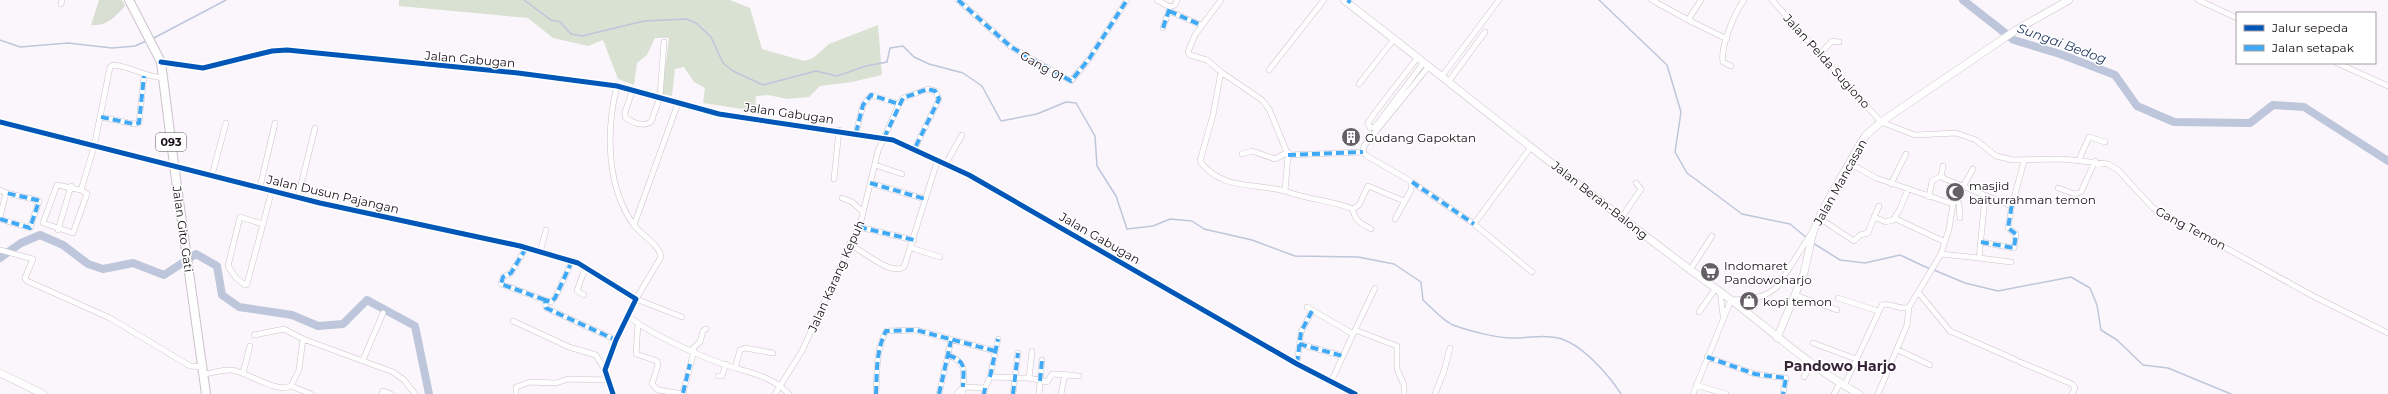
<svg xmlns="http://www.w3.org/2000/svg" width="2388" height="394" viewBox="0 0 2388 394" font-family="Montserrat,sans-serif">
  <rect width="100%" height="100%" fill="#fbf6fb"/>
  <!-- green -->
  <path fill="#d8ded2" d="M99,0H122L125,6C115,17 106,27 91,25Z"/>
  <!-- forest -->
  <path fill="#d9e1d3" d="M399,0H730L750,8L762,49L804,61L813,58L829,44L878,25L882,75L852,82L820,86L809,97L787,99L768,95L756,96L755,111L703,103L705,88L694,82L684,67L675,69L672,96L662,94L669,38H655L647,55L637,63L634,85L618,79L603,40L588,46L553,38L528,18L399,6Z"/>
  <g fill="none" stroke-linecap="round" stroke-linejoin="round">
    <!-- stream -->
    <path stroke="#bdc6db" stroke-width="1.5" d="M524,0L551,20L560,22L571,34L582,36L644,21L686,19L696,23L711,37L723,63L733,71L763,85L816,71L837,76L866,66L887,62L890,48L903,46L914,57L929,64L963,73L982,86L1001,121L1037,114L1066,102L1076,103L1095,136L1097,166L1116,196L1127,229L1153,226L1170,219L1192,221L1204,229L1252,240L1295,256L1358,257L1394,264L1421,282L1423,300C1431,307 1443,321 1453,325C1469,331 1500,339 1516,338C1530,338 1544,334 1558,338C1581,343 1609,375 1621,394
      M1599,0L1667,65L1681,112L1675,152L1687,173L1742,214L1790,224L1807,238
      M152,39L226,0
      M0,40L20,47L68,43L112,48L135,46L146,41
      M1813,243L1840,260L1865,263L1900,255L1930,269
      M1934,270L1965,283L1998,291L2071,277L2090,288L2097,305L2101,330L2117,340L2143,365L2168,368L2231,394"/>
    <!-- river -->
    <path stroke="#bdc6db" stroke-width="8" d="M1963,0L2014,40L2060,54L2115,75L2137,106L2174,122L2250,123L2273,105L2304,107L2388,161
      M0,258L21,243L40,235L63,245L88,264L103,269L133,263L164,275L196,254L217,266L222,295L239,307L292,315L318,326L343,324L367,300L415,326L429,394"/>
    <defs>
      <path id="street" d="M958,0L1011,47L1071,81L1089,59L1127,0
        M1157,0L1170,7L1175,5L1177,0
        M1221,0L1195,35L1188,52L1190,55L1207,60L1221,72L1262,100L1269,109L1288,155L1285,191C1308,200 1331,200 1353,209L1359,205L1368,186L1404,201
        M1652,0L1690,21
        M1701,0L1690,17V21L1727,39
        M1772,0L1881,122L1915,135L1956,133L1976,140L1996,156L2013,160L2063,159L2108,164L2118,170L2153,208L2313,296L2388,333
        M2198,0L2237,18
        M61,4L62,0
        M1169,11L1201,25
        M1163,28L1169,10
        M1821,53L1832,41L1839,42
        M1418,57L1374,114L1368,123L1370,128L1375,127L1424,62
        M161,62L203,68L272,51L287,50L518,73L617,86L719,114L893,140L969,175L1297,364L1355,394
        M2337,63L2388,86
        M1731,66L1723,62C1720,47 1735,12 1744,0
        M1269,70L1324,0
        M1221,72L1213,115L1200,161C1220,190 1255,183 1285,191
        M1442,76L1499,0
        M1449,81L1485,32
        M1359,84L1394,39
        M617,86C606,129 606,187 634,225C641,235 660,245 661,257L636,299L682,317
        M633,89L625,112V117C632,123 643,127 651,122L660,97L664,42
        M101,117L134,124L139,123L144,76
        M0,122L320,203L520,246L578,263L636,299L616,340L605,370L613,394
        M856,133L863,105L871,95L899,104
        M1531,147L1474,224L1532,272
        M1363,152L1364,146L1429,66
        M1363,152L1367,156L1412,182L1411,190L1395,219
        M1242,154L1252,151L1275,159L1288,152
        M1288,155L1363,152
        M2079,160L2089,137L2105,142
        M1849,163L1876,178L1953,204L1973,169
        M875,165L902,174
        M945,165L962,135
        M1943,166L1941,176L1945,179L2009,205L2013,202L2024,161
        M212,175L226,123
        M834,179L839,130
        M1412,182L1474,224
        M870,183L925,199
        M1891,184L1906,154
        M260,187L275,123
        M2058,188L2075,194L2081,192L2095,161
        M0,190L6,193L0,217
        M81,190L57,185L43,223L73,233L87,194L81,190L94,147L110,67L113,65C134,67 142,76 163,78
        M298,197L315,128
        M1929,197L1932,181L1941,176
        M1985,197L1979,258L2011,262
        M842,198L852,202L863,212
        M1956,198L1959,204L1960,218
        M1879,206L1874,217L1886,222L1896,219L1945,242
        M1353,209C1354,221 1362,224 1371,229
        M1622,217L1641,189L1636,183
        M1819,218L1854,241L1860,235L1868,233L1874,217
        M0,219L30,228L39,201L37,200L6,193
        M1893,220L1900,209L1908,189
        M263,224L240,217L228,266L236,278L245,285L247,284L272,190
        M634,225L678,103
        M859,227L914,240
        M58,230L71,186
        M1981,242L2014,248L2016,234L2008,228L2012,204
        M849,244C862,250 890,276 904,267L937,162
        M526,248L511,273L503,277L501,284L545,300
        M911,248L940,257
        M0,250L33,259L25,278L27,281L110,318L190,366L203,367
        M540,252L546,230
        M1941,254L1979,258
        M572,261L555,298L551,302L545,300L546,308L616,340
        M1690,270L1712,236
        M1720,292L1723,315
        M1918,292L1950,331L2016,360
        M584,295L577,291L585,268
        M1795,295L1837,310
        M1838,298L1878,311
        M1307,307L1353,334
        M1699,312L1716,288
        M627,315C651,335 705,359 735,368C756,374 773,378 789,394
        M513,321L569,347L596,355L605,370
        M638,324L636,354L657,361L658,365L652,384L658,390L684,394
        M1355,330L1375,288
        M254,335L284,329L303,339L393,372L404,380L415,394
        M1813,343L1856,359
        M1299,344L1343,356
        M691,350L700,342L703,331L706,329
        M1898,350L1930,365
        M948,355C969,363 963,374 963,394
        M1707,357L1755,374L1786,378L1783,394
        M363,360L383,313
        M2020,362L2072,384L2075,388L2072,394
        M1297,364L1301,332L1312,311
        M735,368L740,350L745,348L773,353
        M243,373L250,346
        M204,374C213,373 223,369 232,370C247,372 277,394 291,386L311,394
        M718,376H722L726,364
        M990,377L998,339
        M1804,377L1811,364
        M1029,378L1032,351
        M1331,382L1355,330L1397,346V369L1404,385V394
        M1696,385L1726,394
        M291,386L299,370L303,339
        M1844,386L1882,305C1892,302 1900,311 1909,307L1941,254L1949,229L1953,204
        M683,393L694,351
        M382,394L383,391L391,394
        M516,394V387L530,382L556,383L568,379L609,380
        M775,394L802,351L861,221L878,151L899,104L903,98L928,89L935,91L939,99L914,150
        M876,394C877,372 876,350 886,331L916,330L995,351
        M939,394L951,341
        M957,394L963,387L985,388L990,377L1029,378L1047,382L1052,374L1079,376
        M984,394L985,388
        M1013,394L1018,353
        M1039,394L1042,360
        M1061,394L1065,374
        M1435,394L1444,371L1450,348
        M1693,394L1731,300C1750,298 1763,300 1778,286L1812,232
        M1834,394L1840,383
        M1878,394L1907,325L1909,307"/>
      <path id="secondary" d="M1344,0C1468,96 1589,196 1715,288C1764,323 1806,365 1859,394
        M1777,338L1804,273L1813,232L1822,211L1860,144L1866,135L1881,122L2016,30L2069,0
        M0,373L43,394"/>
      <path id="primary" d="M129,0L161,62L175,172L206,394"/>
    </defs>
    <!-- street casing -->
    <use href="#street" stroke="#cbc3cb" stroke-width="6"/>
    <!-- secondary casing -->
    <use href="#secondary" stroke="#cbc3cb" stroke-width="8"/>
    <!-- primary casing -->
    <use href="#primary" stroke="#cbc3cb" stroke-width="10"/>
    <!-- street -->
    <use href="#street" stroke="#fefefe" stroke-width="5"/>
    <!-- secondary -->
    <use href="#secondary" stroke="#fefefe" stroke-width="7"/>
    <!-- primary -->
    <use href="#primary" stroke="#fefefe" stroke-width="8"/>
    <!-- quiet -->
    <path stroke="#3fa9f5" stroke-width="4" stroke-dasharray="8 4" stroke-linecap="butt" d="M958,0L1011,47L1071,81L1089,59L1127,0
      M1348,3L1350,0
      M1169,11L1201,25
      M1163,28L1170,7
      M101,117L134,124L139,123L144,76
      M856,133L863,105L871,95L899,104
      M884,138L903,98L928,89L935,91L939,99L914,150
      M1288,155L1363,152
      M1412,182L1474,224
      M870,183L925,199
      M0,219L30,228L39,201L37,200L6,193
      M859,227L914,240
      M1981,242L2014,248L2016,234L2008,228L2012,204
      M526,248L511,273L503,277L501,284L545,300
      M572,261L555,298L551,302L545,300L546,308L616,340
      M1299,344L1343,356
      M948,355C968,362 963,369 963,387
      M1707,357L1755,374L1786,378L1783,394
      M1297,364L1301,332L1312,311
      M990,377L998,339
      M1040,381L1042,360
      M683,393L690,364
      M876,394C877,372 876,350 886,331L916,330L995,351
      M939,394L951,341
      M984,394L985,388
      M1013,394L1018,353"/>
    <defs>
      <path id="cycleway" d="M161,62L203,68L272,51L287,50L518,73L617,86L719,114L893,140L969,175L1297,364L1355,394
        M0,122L320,203L520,246L578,263L636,299L616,340L605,370L613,394"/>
    </defs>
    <!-- cycleway casing -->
    <use href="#cycleway" stroke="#fff" stroke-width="8"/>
    <!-- cycleway -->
    <use href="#cycleway" stroke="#0057b8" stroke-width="5"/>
  </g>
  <!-- icons -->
  <defs>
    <symbol id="building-disc" viewBox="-11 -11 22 22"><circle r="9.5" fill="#665f66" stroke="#fff"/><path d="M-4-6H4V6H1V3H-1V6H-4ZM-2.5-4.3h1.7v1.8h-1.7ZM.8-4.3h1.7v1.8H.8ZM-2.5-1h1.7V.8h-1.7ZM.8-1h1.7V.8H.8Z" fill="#fff"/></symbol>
    <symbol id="mosque-disc" viewBox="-11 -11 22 22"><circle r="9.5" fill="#665f66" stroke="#fff"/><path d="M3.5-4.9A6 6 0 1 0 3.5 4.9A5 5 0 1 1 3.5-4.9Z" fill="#fff"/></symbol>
    <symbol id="supermarket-disc" viewBox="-11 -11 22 22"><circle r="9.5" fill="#665f66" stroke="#fff"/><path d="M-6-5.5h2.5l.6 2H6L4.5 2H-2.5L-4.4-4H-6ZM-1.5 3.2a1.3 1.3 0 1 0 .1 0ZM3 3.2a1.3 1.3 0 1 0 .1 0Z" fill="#fff"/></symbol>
    <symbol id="shop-disc" viewBox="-11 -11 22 22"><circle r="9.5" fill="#665f66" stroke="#fff"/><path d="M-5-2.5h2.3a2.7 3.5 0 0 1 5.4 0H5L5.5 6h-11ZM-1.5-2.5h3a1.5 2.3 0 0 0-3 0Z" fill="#fff"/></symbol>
  </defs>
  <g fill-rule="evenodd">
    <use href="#building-disc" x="1340" y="126" width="22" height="22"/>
    <use href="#mosque-disc" x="1944" y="181" width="22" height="22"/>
    <use href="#supermarket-disc" x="1699" y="261" width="22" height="22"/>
    <use href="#shop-disc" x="1738" y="290" width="22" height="22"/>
  </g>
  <g text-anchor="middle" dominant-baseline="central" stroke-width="3" stroke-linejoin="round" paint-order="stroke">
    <!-- shield labels -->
    <rect fill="#fff" stroke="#5b565c" stroke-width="1" x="156" y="133" width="30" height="18" rx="3"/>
    <g font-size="11" font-weight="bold" fill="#150d16">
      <text x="171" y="142">093</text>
    </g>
    <!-- street labels -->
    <g font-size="12" fill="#150d16" stroke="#fff">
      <text transform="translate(470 59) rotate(5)">Jalan Gabugan</text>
      <text transform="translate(1827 61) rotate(48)">Jalan Pelda Sugiono</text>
      <text transform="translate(1042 66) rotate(30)">Gang 01</text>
      <text transform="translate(789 113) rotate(8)">Jalan Gabugan</text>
      <text transform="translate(1840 182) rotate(-61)">Jalan Mancasan</text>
      <text transform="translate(333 194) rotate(13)">Jalan Dusun Pajangan</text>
      <text transform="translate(1600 200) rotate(38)">Jalan Beran-Balong</text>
      <text transform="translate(2191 228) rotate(28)">Gang Temon</text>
      <text transform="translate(183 229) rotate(82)">Jalan Gito Gati</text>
      <text transform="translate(1100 238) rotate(30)">Jalan Gabugan</text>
      <text transform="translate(836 276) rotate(-66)">Jalan Karang Kepuh</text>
    </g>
    <!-- poi labels -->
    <g font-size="12" fill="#150d16" stroke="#fff" text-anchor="start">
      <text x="1365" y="137">Gudang Gapoktan</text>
      <text x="1969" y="185">masjid<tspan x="1969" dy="14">baiturrahman temon</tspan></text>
      <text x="1724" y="265">Indomaret<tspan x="1724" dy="14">Pandowoharjo</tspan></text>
      <text x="1763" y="301">kopi temon</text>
    </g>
    <!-- water labels -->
    <g font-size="13" font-style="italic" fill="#283e65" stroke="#fff">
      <text transform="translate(2062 43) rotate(20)">Sungai Bedog</text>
    </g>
    <!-- quarter labels -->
    <g font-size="14" font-weight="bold" fill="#382539" stroke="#fff">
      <text x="1840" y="366">Pandowo Harjo</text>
    </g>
  </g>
  <!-- legend -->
  <rect x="2236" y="12" width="140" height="52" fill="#ffffff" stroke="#a19ea2"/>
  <rect x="2244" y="25" width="20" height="6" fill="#0057b8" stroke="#a19ea2"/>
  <text x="2272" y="32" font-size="12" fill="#150d16">Jalur sepeda</text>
  <rect x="2244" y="45" width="20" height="6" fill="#3fa9f5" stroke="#a19ea2"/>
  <text x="2272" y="52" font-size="12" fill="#150d16">Jalan setapak</text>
</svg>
